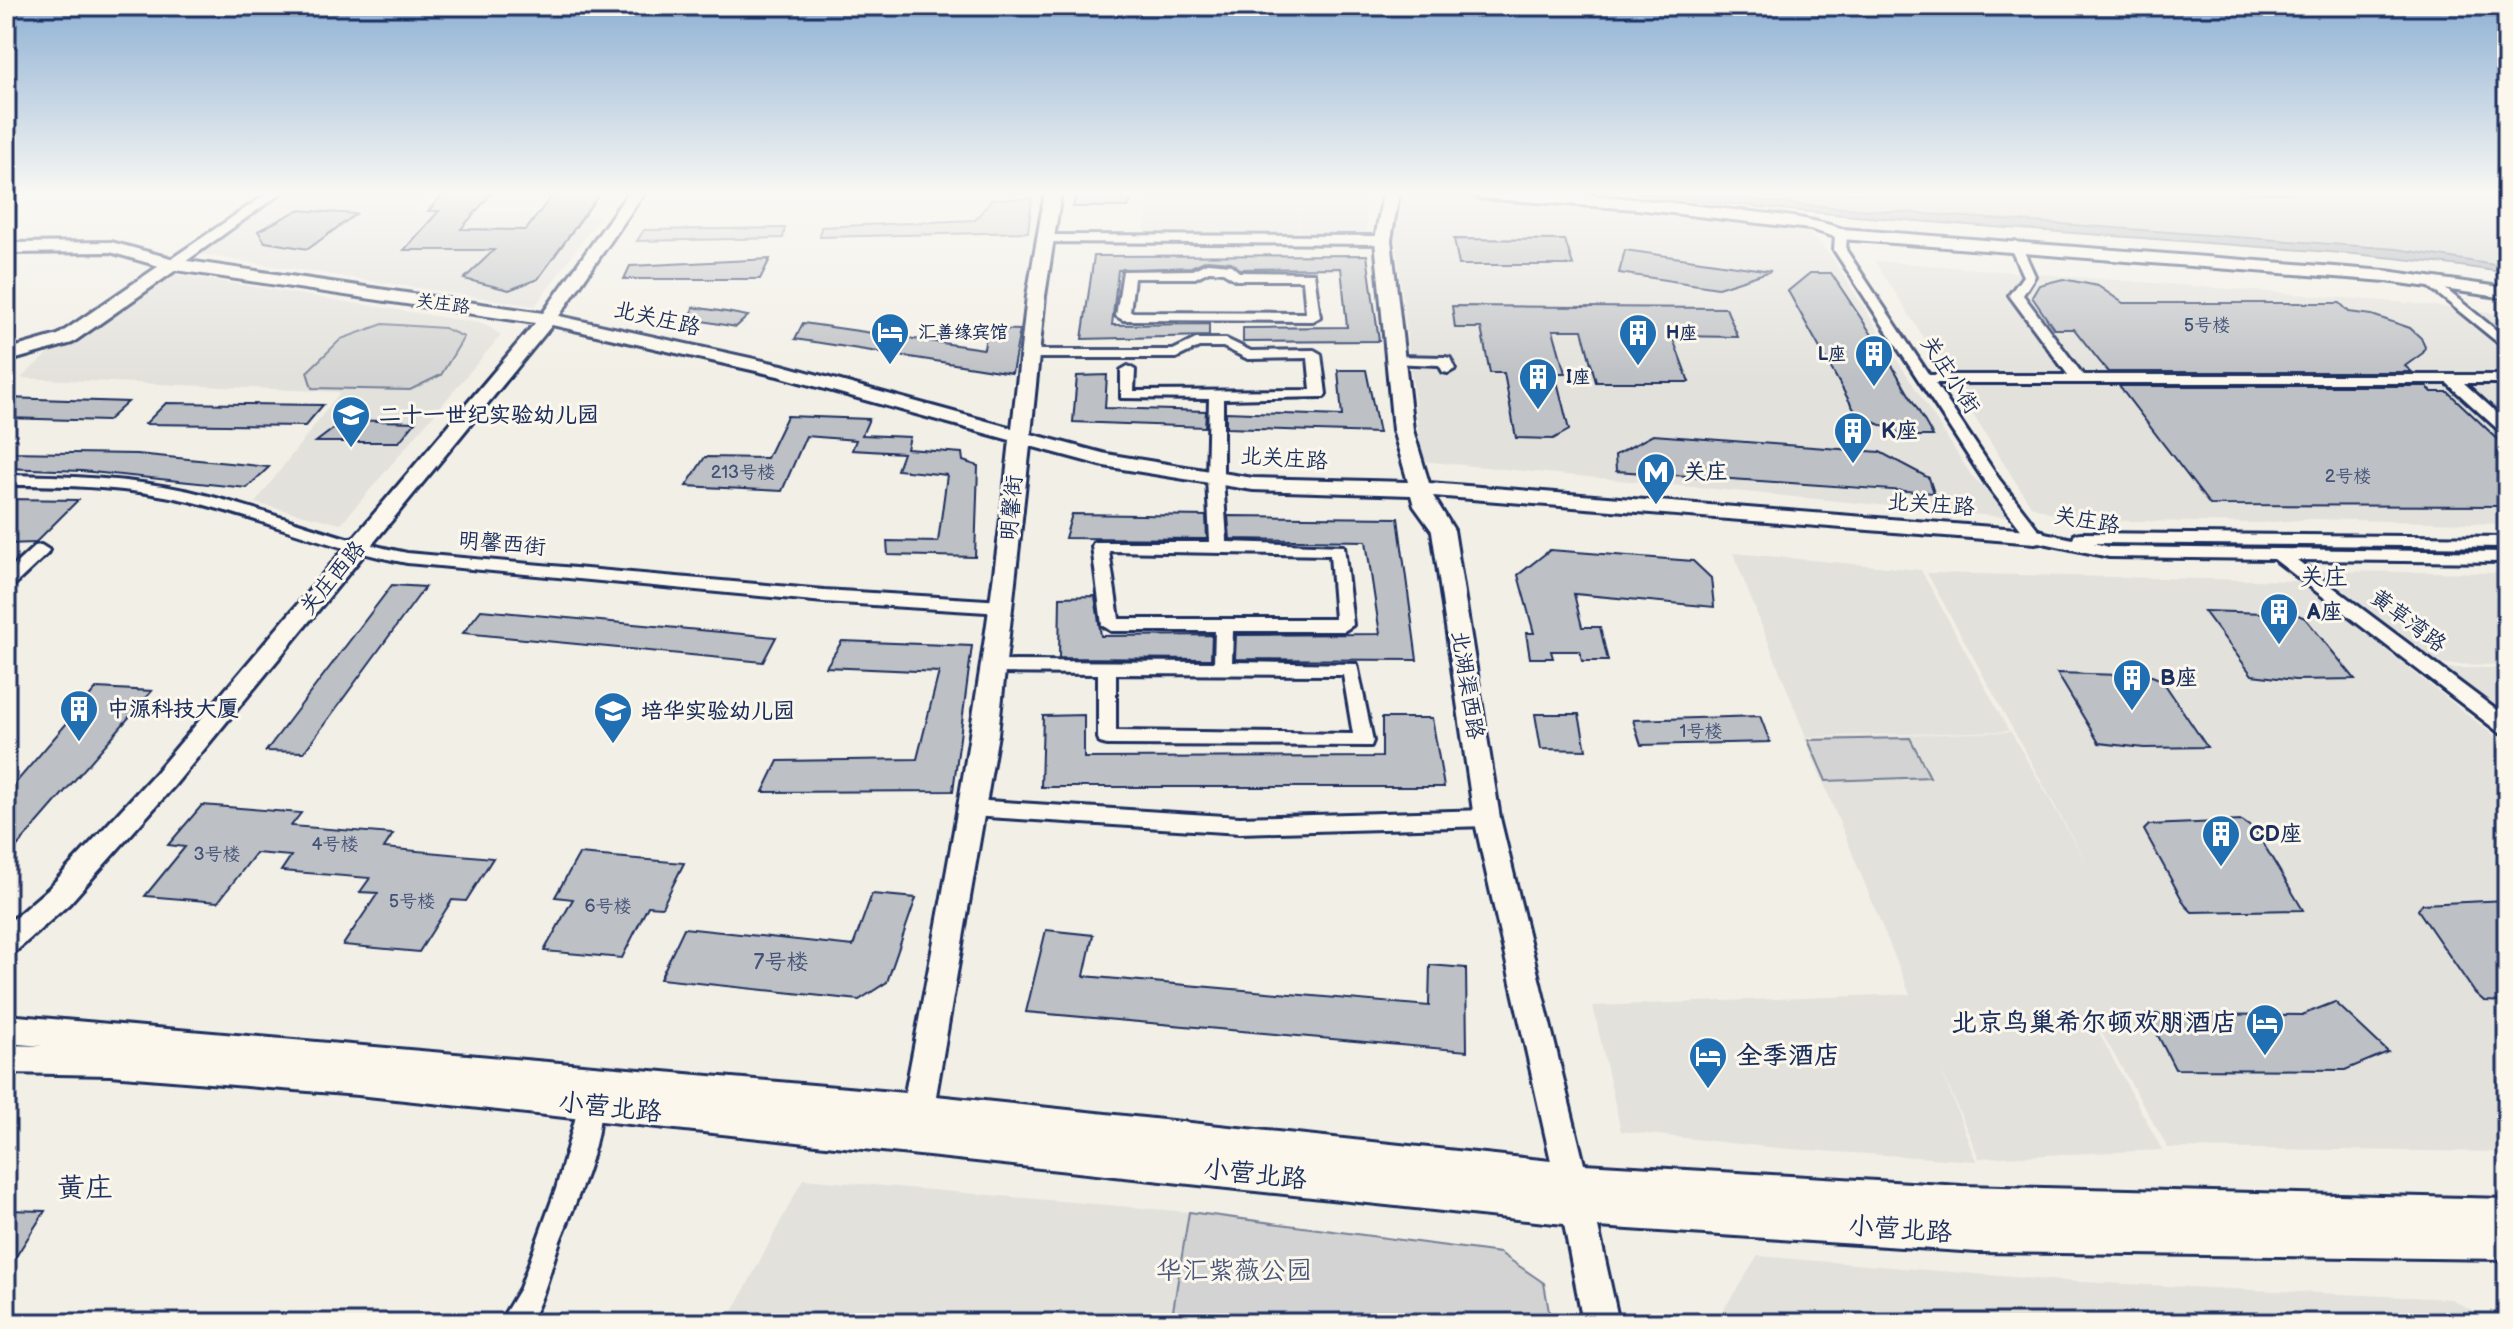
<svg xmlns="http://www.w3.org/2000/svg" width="2513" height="1329" viewBox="0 0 2513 1329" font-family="'Balsamiq Sans','LXGW WenKai TC',sans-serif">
  <rect width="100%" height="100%" fill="#f2efe6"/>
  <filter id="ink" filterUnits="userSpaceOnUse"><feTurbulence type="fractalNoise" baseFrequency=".0125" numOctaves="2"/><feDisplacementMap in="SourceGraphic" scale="16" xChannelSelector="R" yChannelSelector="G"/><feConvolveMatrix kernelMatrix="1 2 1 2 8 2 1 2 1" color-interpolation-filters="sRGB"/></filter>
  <g filter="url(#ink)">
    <!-- built -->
    <path fill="#e2e1dc" d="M282,193H425L415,211L601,216L535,306L196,254Z
      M1151,193H1296L1299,234H1144Z
      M1298,193H1364L1367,234H1300Z
      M1390,194L1627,207L1631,215L1801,226L1829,253L1971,475L2014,518L1422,461Z
      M1875,261L2409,303L2507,315V524L2311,519L2260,523L2072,520L2031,506Z
      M168,273L484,324L501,335L341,524L255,503L340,392L21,378L55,347Z
      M1733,553L1921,570L2009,731L1806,737Z
      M2319,571L2507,573V665L2439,664Z
      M1927,573L2299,581L2507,746V1152L2168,1148L2092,1016L2082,1017L2091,1018L2162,1150L1979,1158L1941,1069L1976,1161L1776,1148L1621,1131L1593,1006L1910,994L1805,738L2011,732L2089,868Z
      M2444,668H2507V715Z
      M803,1179L1189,1212L1171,1323L1085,1316L1083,1323H727Z
      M1758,1256L2061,1281L2451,1299L2496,1323H1715Z"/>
    <!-- green -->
    <path fill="#d2d3d2" stroke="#768198" stroke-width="2" d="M1659,193H2507V269L2443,257L1742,204Z
      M992,199H1032L1028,232L820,237L821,227L975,220Z
      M785,228L783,238L637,241L644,230Z
      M383,324L444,328L464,337L441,375L410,390L312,388L307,372L341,339Z
      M1910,738L1930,777L1826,781L1808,740Z
      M1189,1212L1500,1253L1544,1283L1551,1323H1171Z"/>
    <!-- water -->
    <path fill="#a9adb7" stroke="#707b93" stroke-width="2" d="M1635,193H1690L1779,203L2397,249L2507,267V273C2395,254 2281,249 2168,240C1990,227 1812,215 1635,193Z"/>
    <!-- building -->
    <path fill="#bdc0c4" stroke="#1b2f5e" stroke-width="2" d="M444,193H492L461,229L526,230L553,194L600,193L538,279L509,290L464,279L494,250H404L439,211H428Z
      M1077,193H1135L1128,207H1073Z
      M298,210L356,214L308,249L265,242L258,231Z
      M1454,239L1565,240L1573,265H1459Z
      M1625,250L1771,271L1718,288L1619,273Z
      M1367,255L1379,341L1243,342V328L1347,327L1341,268L1240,269L1231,262L1207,260L1191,267L1118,270L1112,325L1209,324V336L1082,339L1094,256Z
      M770,259L760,279H624L630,266Z
      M1810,273H1831L1890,362L1933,436H1906L1857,415L1788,291Z
      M2063,279L2098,286L2123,303H2340L2349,312L2372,315L2410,328L2421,338L2425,347L2423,353L2405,366L2412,372H2108L2074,329H2054L2032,297L2039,285Z
      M1452,306L1726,308L1738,337L1672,336L1689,382H1596L1582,330H1553L1565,373H1555L1569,430L1553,439L1516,438L1504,373H1490L1481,328H1455Z
      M693,307L726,312L748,316L736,327L691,319Z
      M803,323L984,349L987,329L1020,330L1012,373L795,339Z
      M1338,370H1366L1379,433L1226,428V412L1342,416Z
      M1107,375L1105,408L1206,411L1205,427L1073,422L1077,376Z
      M2119,386H2426L2432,392H2448L2507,448V506L2210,505Z
      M6,398L128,402L107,421L6,418Z
      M166,403L323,405L305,426L145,424Z
      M787,416L869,419L862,435L910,437L907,449L962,453L963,461L978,466L975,557L888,555L887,541L938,542L947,475L897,470L903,453L852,450L856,440L806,436L782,491L686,486L705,457L767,458Z
      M345,420L415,422L399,442H316Z
      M1653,435L1880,452L1929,478L1934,493L1616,471L1615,455Z
      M6,452L137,454L269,467L247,488L82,471L6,468Z
      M6,499L78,500L35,543L6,544Z
      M1072,514L1206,516L1207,539L1065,538Z
      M1228,516L1398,518L1417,660L1235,659L1236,635L1380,634L1366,541L1230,539Z
      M1550,550L1693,561L1711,578L1714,607L1574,594L1582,627H1600L1608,661H1582L1580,651H1551L1553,658H1530L1526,633H1534L1518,575Z
      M392,585L425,587L304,752L266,751Z
      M1095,596L1101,636L1212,635L1211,659L1059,658L1060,597Z
      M481,610L776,637L763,662L463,633Z
      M2204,611L2296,614L2305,618L2355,679L2295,680L2252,675Z
      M842,641L972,646L953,791L763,792L778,761L917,759L939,672L826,667Z
      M2057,673L2152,676L2162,680L2207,747L2144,748L2099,743Z
      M97,688L152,691L6,859V794Z
      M1535,714H1579L1586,750L1541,749Z
      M1084,715V758L1382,757V718H1432L1444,787H1041L1043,716Z
      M1760,716L1770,742L1641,745L1633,720Z
      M202,805L301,813L291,826L393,834L384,848L493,858L466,901L452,900L419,952L343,945L378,893L360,892L370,878L281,871L291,856L256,853L218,902L145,896L185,847L168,845Z
      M2242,821L2255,830L2303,910L2192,912L2185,905L2144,830L2149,825Z
      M579,854L684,863L662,907L648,906L622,958L544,951L573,899L555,897Z
      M872,894L916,898L887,982L859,1000L660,979L684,928L853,946Z
      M2507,900V1002L2484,1001L2475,993L2418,910L2422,904Z
      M1046,930L1093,935L1084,976L1429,1006L1430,965L1466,968L1467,1051L1026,1012Z
      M2335,1002L2388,1052L2345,1070L2175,1069L2147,1014L2302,1015Z
      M6,1210L45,1211L6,1272Z"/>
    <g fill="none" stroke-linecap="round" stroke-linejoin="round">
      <defs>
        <path id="minor" d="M268,193H281L178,267H168V261Z
          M1841,230L1847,234L1846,250L1929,375H2068L2009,295L2023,276L2009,245L2015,241L2021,245L2035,276L2023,295L2083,375H2507V383H2464L2507,422V434L2502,433L2447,383H1935L1999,479L2040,532L2073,539L2075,534L2081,533L2507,537V547L2094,543L2109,547L2507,552V562L2297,560L2507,718V735L2500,733L2274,559L2109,557L2029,540L1987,485L1834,250L1835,234Z
          M1045,235L1383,236L1389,240L1383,244L1041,242V236Z
          M1207,263L1231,265L1239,272L1314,273L1320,317L1313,321L1123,320L1116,316L1123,271L1192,270ZM1209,271L1223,272L1236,280H1303L1306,313L1130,312L1134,278H1195Z
          M2432,278L2507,339V350L2427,285V279Z
          M1196,339H1226L1251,351L1314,350L1321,354L1326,394L1324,397L1223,399V477L1227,542L1344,546L1353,625L1344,631H1233L1232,662L1357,664L1373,741L1371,746L1107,745L1100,743L1098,738V674L993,673L984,667L993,661L1214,662L1215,631H1111L1102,625L1092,546L1094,542H1210L1207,477L1209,399L1121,398V370L1128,366L1135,370L1134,391L1311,390L1308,358L1248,359L1223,347H1199L1176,358H1029L1022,354L1029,350H1173ZM1109,551L1330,555L1335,619H1119ZM1116,674L1343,675L1353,734L1116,731Z
          M1394,356L1445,357L1450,358L1455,369L1448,373L1443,372L1439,365L1389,363L1387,360Z
          M6,475C67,476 129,478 189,491C263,508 332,538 407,553L824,590L1003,601L1012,607L1003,613L824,602L407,563C332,549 263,519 189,501C129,487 67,485 6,485Z
          M41,545L49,550L47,554L12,587L6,589V573L35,546Z
          M971,800L1240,817L1487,810L1494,812L1497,818L1494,824L1487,826L1240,833L971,816L964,813L961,808L964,803Z
          M589,1095L597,1098C610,1127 572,1211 560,1241C550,1269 545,1297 529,1323H499L520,1288L556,1189L581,1098Z"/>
        <path id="tertiary" d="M628,193H644L559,316L782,365L1012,428L1027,296L1045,193H1061L1045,296L1031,434L1106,454L1253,478L1408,482L1393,430L1375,240L1383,193H1399L1391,240L1413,430L1429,483L2043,531L2046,536L2043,541L2035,543L1433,496L1454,530L1500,818L1584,1164L1962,1186L2507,1199V1259L1977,1252L1598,1227L1619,1323H1583L1564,1224L358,1095L110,1075L6,1073V1045L42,1046L6,1043V1015L905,1093C947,876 987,660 1010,440L778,376L552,325L174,786L69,904L16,951L6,954V925L49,888L156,772L535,323L176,270L72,343L6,362V350L58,335L159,266L110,252L6,253V243L111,242L174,259L543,313ZM1030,446L1104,466L1253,490L1411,495L1414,506L1432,531L1474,818L1551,1161L936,1096L998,734Z
          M1471,193C1553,189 1635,199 1716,208C1759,213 1802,215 1843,229L2386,271L2507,288V298L2386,281L1841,239L1810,229L1637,209L1479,198Z"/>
      </defs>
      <!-- minor casing -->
      <use href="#minor" stroke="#1b2f5e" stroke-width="6"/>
      <!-- tertiary casing -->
      <use href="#tertiary" stroke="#1b2f5e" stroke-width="6"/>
      <!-- minor -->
      <use href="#minor" fill="#fbf7ec" fill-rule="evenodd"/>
      <!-- tertiary -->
      <use href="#tertiary" fill="#fbf7ec" fill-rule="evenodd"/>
    </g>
  </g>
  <!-- sky -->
  <linearGradient id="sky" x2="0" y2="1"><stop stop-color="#8fb1d4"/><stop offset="0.51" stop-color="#f9f8f4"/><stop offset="1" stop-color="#f9f8f4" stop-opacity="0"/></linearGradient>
  <rect width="2513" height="379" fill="url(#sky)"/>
  <!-- icons -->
  <defs>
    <symbol id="hotel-pin" viewBox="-11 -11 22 30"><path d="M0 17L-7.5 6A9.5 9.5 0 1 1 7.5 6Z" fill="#1f6fb2" stroke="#fbf7ec"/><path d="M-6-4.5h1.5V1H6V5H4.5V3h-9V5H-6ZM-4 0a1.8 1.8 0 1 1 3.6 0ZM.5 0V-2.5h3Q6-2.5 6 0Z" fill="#fff"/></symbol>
    <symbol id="building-pin" viewBox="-11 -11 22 30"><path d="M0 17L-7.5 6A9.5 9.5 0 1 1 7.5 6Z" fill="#1f6fb2" stroke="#fbf7ec"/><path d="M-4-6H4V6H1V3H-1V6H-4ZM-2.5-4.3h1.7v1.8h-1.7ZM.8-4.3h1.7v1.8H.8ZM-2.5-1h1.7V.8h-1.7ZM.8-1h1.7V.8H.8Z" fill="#fff"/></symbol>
    <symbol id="school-pin" viewBox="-11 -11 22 30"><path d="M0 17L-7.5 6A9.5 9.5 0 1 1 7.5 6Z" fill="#1f6fb2" stroke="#fbf7ec"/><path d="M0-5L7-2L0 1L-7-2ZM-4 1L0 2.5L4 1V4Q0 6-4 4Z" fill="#fff"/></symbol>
    <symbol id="metro-pin" viewBox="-11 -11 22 30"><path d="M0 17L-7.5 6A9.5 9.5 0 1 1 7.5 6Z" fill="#1f6fb2" stroke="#fbf7ec"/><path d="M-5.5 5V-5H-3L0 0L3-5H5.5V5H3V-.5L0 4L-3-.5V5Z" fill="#fff"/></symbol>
  </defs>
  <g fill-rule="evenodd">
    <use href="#hotel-pin" x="868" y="310" width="44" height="60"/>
    <use href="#building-pin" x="1616" y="311" width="44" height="60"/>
    <use href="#building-pin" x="1852" y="332" width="44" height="60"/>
    <use href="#building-pin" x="1516" y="355" width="44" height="60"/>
    <use href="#school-pin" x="329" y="393" width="44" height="60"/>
    <use href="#building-pin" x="1831" y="409" width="44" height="60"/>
    <use href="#metro-pin" x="1634" y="450" width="44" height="60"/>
    <use href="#building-pin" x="2257" y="590" width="44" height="60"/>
    <use href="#building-pin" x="2110" y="656" width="44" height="60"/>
    <use href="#building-pin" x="57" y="687" width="44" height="60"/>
    <use href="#school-pin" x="591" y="689" width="44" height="60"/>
    <use href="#building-pin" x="2199" y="812" width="44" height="60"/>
    <use href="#hotel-pin" x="2243" y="1001" width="44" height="60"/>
    <use href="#hotel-pin" x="1686" y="1034" width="44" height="60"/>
  </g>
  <g text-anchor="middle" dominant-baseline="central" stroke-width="6" stroke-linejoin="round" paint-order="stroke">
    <!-- far-street labels -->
    <g font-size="18" fill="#1b2f5e" stroke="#fbf7ec">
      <text transform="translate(443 304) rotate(8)">关庄路</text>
    </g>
    <!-- number labels -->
    <g font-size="18" fill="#445378">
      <text x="2207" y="325">5号楼</text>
      <text x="743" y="472">213号楼</text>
      <text x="2348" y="476">2号楼</text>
      <text x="1701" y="731">1号楼</text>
      <text x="335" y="844">4号楼</text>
      <text x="217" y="854">3号楼</text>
      <text x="412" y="901">5号楼</text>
      <text x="608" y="906">6号楼</text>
    </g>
    <!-- far-poi labels -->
    <g font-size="18" font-weight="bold" fill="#1b2f5e" stroke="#fbf7ec" text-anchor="start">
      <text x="918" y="332">汇善缘宾馆</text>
      <text x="1666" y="333">H座</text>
      <text x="1846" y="354" text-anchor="end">L座</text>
      <text x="1566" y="377">I座</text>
    </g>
    <!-- street labels -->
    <g font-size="22" fill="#1b2f5e" stroke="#fbf7ec">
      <text transform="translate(657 319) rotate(13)">北关庄路</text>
      <text transform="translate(1950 375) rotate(57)">关庄小街</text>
      <text transform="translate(1284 459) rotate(4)">北关庄路</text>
      <text transform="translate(1931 505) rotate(4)">北关庄路</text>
      <text transform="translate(1012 508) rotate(-85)">明馨街</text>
      <text transform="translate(2087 521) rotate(10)">关庄路</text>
      <text transform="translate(502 544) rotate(5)">明馨西街</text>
      <text transform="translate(333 578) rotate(-50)">关庄西路</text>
      <text transform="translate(2408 621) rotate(37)">黄草湾路</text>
      <text transform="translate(1467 685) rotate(81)">北湖渠西路</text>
    </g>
    <!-- poi labels -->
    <g font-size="22" font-weight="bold" fill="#1b2f5e" stroke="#fbf7ec" text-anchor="start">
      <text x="379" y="415">二十一世纪实验幼儿园</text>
      <text x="1881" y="431">K座</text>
      <text x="1684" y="472">关庄</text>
      <text x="2307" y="612">A座</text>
      <text x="2160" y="678">B座</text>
      <text x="107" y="709">中源科技大厦</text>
      <text x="641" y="711">培华实验幼儿园</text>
      <text x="2249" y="834">CD座</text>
    </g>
    <!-- near-number labels -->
    <g font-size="22" fill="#445378">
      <text x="781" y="962">7号楼</text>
    </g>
    <!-- neighbourhood labels -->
    <g font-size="24" fill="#1b2f5e" stroke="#fbf7ec">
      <text x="2324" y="577">关庄</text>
    </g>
    <!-- near-poi labels -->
    <g font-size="26" font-weight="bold" fill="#1b2f5e" stroke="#fbf7ec" text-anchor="end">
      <text x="2237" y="1023">北京鸟巢希尔顿欢朋酒店</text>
      <text x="1736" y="1056" text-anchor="start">全季酒店</text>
    </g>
    <!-- near-street labels -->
    <g font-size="26" fill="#1b2f5e" stroke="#fbf7ec">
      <text transform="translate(610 1108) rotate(6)">小营北路</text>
      <text transform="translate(1255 1175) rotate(6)">小营北路</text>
      <text transform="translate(1900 1230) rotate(4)">小营北路</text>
    </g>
    <!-- near-park labels -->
    <g font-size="26" fill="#49587b" stroke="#fbf7ec">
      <text x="1234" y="1271">华汇紫薇公园</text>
    </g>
    <!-- near-neighbourhood labels -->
    <g font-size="28" fill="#1b2f5e" stroke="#fbf7ec">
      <text x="85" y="1188">黄庄</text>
    </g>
  </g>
  <!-- margin -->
  <rect width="2513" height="1329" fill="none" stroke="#fbf7ec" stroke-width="32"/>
  <rect x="16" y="16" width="2481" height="1297" fill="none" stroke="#1b2f5e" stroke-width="3" filter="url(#ink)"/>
</svg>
